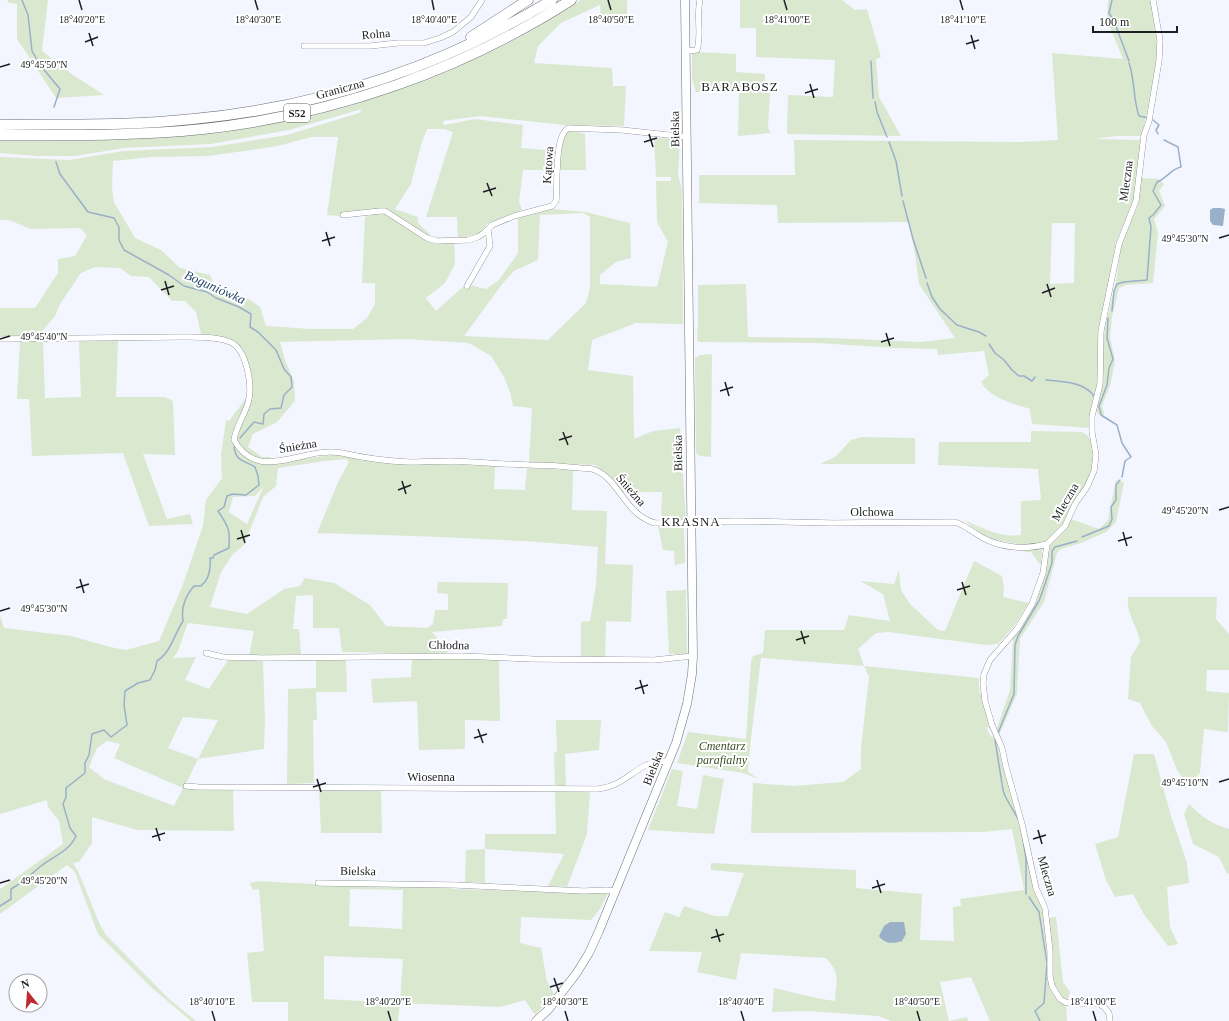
<svg xmlns="http://www.w3.org/2000/svg" width="1229" height="1021" viewBox="0 0 1229 1021" font-family="Georgia,serif">
  <rect width="100%" height="100%" fill="#f3f6ff"/>
  <!-- green -->
  <path fill="#dae8cf" fill-rule="evenodd" d="M7,0H48L42,51L73,75L104,95L56,98L17,39V4L9,3Z
    M559,0H564L537,17L453,59L366,91L279,113L199,125L122,130L0,131V128H70L312,103L530,17Z
    M581,0H627V24L601,23L600,5L561,23L538,46L534,63L612,68L613,86H626L624,126L565,125L480,116L443,121L444,125L475,119L523,125L521,148L556,151L563,129L585,134L586,170H523L519,202L522,210L487,224L481,233L475,235L458,238L457,217H426L453,132L444,129H427L421,145L411,184L395,209L418,217V223L433,237L454,238L455,264L445,283L426,298L436,311L466,284L486,289L499,280L518,253V218L554,209L586,212L630,223L631,258L616,262L600,275V284L657,287L668,242L657,222L656,181H671V177H656L654,138L680,139L678,175L682,190L683,324L636,323L592,340L588,370L633,376L634,439L653,431L680,428L686,521H661L662,492H621L610,478L595,465L529,462L532,408L513,406L510,392L504,377L491,356L469,343L406,339L280,342L285,360L294,381L295,401L277,422L253,434L248,447L262,457H270L269,464L337,454L375,462L495,466L494,489L525,490L527,468L573,470L572,510L607,511L605,564L633,565L631,622L606,621L605,658L581,656V622L590,621L596,585L598,547C505,538 411,536 317,533L339,480L349,462L346,459L325,461L278,468L276,486L263,497L244,545L233,554L221,572L210,607L247,614L284,589L300,586L305,578L334,583L370,605L386,626L427,628L433,624L435,610H448V594L437,593L438,582L508,583L507,619H503L502,626L432,632L449,652L439,654L342,652L339,628H313V595L296,596L293,629H299L301,654L249,656L254,631L188,623L178,651L173,658L196,657L185,680L209,689L228,660L263,661L265,720L264,749L198,759L184,788L233,789L234,831L137,830L92,817V843L79,862L73,863L78,871L100,925L106,935L169,999L196,1021H191L152,988L98,934L75,872L67,865L0,914V889L63,844L59,821L48,807L47,800L0,814V615L4,628L71,636L110,647L126,650L159,641L182,587L203,526L206,500L222,478L221,456L226,420L229,421L253,389L251,371L236,342L201,334L196,312L185,301H172L149,277L131,276L120,268L95,267L81,273L60,304L55,316L38,336H0V308H35L58,273V259L75,256L87,235L80,228L31,229L9,220H0V157L70,160L123,151L212,147L287,135L359,113L362,109L289,130L211,144L124,148L75,156H38L0,153V141C100,141 203,140 301,118C365,104 426,81 485,53C498,47 511,42 524,35C543,24 562,12 581,0ZM311,137H338L327,215L339,216L390,210L365,217L362,283H375V304L367,318L353,329H311L266,326L260,307L247,298L219,296L210,275L180,268L161,250L135,238L114,202L112,188L113,161L151,157L208,156L278,146ZM583,213L590,217V288L586,303L548,340L464,336L503,283L514,271L538,260L540,215ZM264,486L247,524L229,512L233,497L255,496ZM183,717L218,720L198,759L168,748ZM107,741L120,744L114,758L183,788L174,806L104,779L89,767L97,748Z
    M740,0H842L855,10L867,9L881,57L876,59L879,97L901,136L787,134L788,95L833,97L835,60L756,57V28H740Z
    M1108,0H1151L1158,40L1157,62L1142,136H1116L1094,139L1141,140L1134,200L1116,242L1098,340V384L1090,413L1089,428L1032,424L1030,409C1012,403 991,399 981,382L989,375L984,351L938,355L937,349L894,348L818,343L698,342L697,338L698,324V285L746,284L748,337L831,338L921,342L955,338L919,284L915,254L909,222L778,223L777,205L699,203V175H795L794,140L1021,142L1058,140L1052,53L1123,59L1107,20ZM1052,223H1075L1074,283L1050,284Z
    M696,52L736,54V72L765,74L764,93H770L768,128L771,133L738,136L739,93L696,92L692,79V54Z
    M1141,178L1158,179L1164,184L1159,191L1165,206L1154,219L1158,233L1153,283L1126,285L1119,288L1112,317L1110,337L1115,361L1110,386L1102,406L1104,412L1103,417L1097,413L1095,408L1103,385V337L1116,281L1122,239L1138,206Z
    M43,340L45,398L81,397L79,341L118,340L116,397H165L173,401L175,455L143,454L167,519L190,514L193,524L149,526L123,453L32,456L29,399H17L20,342Z
    M712,354L711,457L700,456L696,453L695,362V358L700,355Z
    M1031,431L1082,432C1110,445 1079,500 1071,519L1099,529L1108,520L1116,480L1124,482L1116,522L1106,532L1081,543L1061,549L1057,553L1044,602L1020,639L1017,694L999,735L997,728L1010,690L1013,638L1025,621L1037,600L1045,573L1049,547L1042,549L1041,566L1031,552H1025L1023,545L996,540L983,535L964,520C983,528 1000,538 1021,535V501L1041,500L1038,469L938,465L939,442H1031Z
    M862,437L915,438V464H820L835,457L851,440Z
    M684,525L685,563L675,565L674,551L663,550L658,526Z
    M974,561L1002,576L1004,588L1003,597L1029,603L1014,626L998,644L986,645L888,632L876,633L858,649L864,666L979,678V689L991,728L986,727L991,737L995,736L1045,918L1056,917L1063,982L1070,992L1066,1005L1067,1021H990L971,977L940,982L949,1021L967,1017L968,1021H891L878,1016L807,1011L772,1012L774,988L821,999L835,1001C836,981 841,974 826,958L741,953L736,980L697,972L702,952L649,951L665,912L679,917L684,906L715,916H728L744,873L711,870V863L856,870V888L922,894L920,940L954,941L953,907L961,906L960,899L1024,890L1012,829L983,832L751,833L753,783L793,786L843,782L861,769V748L869,677L864,666L761,658L751,738L748,772L759,779L743,773L677,763L688,732L746,739L751,661L753,656L763,653L765,630H844L849,615L890,621L883,594L860,581L894,584L899,570L901,590L910,604L938,630L945,631Z
    M686,590L687,654H669L666,591Z
    M1128,597H1217L1216,619L1229,634V670H1207L1206,691L1229,693L1228,732L1204,729L1200,773L1188,785L1177,770L1166,742L1152,726L1140,703L1128,699L1131,657L1140,642C1137,625 1126,614 1128,597Z
    M412,657L499,660L500,721L465,720V749L419,750L417,701L373,703L371,679L411,677Z
    M346,658L347,692H316L317,720H313L314,783L287,784L288,689L316,688V660Z
    M556,720H601L599,750L565,754L566,787L555,785L554,753L557,752Z
    M1134,754H1154L1171,816L1187,863L1189,883L1167,887L1170,927L1178,944L1168,946L1143,913L1133,894L1115,897L1106,880L1095,844L1118,837Z
    M672,769L683,771L677,806L697,809L703,775L724,779L714,834L648,830Z
    M319,789L381,790L382,833H321Z
    M555,791L590,792L587,834L567,887L548,886L564,854L485,849V883L465,882L466,850L485,849V834H556Z
    M1189,804C1202,817 1211,824 1229,829V873L1227,874L1219,857L1193,844L1184,814Z
    M260,881C324,886 388,885 453,887V889L608,893L600,909L591,920L521,917L520,943L541,948L547,981L554,994L535,1015L525,1000L500,1007L400,1003L398,1021H288V1002H252L247,953L264,951L259,889L253,890L250,883ZM350,889L403,890L402,929L349,926ZM324,956L403,959L400,1003L324,999Z"/>
  <!-- water -->
  <path fill="#9ab0c9" d="M1213,208H1221L1225,209L1223,226L1213,225L1210,221V210Z
    M890,922H904L906,934L902,941C894,944 884,944 879,936L884,926Z"/>
  <g fill="none" stroke-linecap="round" stroke-linejoin="round">
    <!-- stream -->
    <path stroke="#9ab0c9" stroke-width="1.5" d="M22,0L28,15L32,51L40,65L60,89L54,107
      M1112,0L1109,13L1114,21L1129,61
      M871,61L873,98
      M1129,63C1135,80 1133,99 1139,116L1149,118
      M875,102L877,112L887,137
      M1153,120L1159,125L1156,130L1158,134
      M889,142L896,161L902,196
      M56,162L60,174L88,212L114,218L119,227V240L124,250L169,275L184,286L207,292L216,298L239,307L251,314L250,327L258,332L276,350L284,369L291,377L292,387L284,395L281,408L270,409L264,414L263,424L254,422L240,438
      M903,201L913,239L926,278
      M927,283L932,297L940,309L957,325L979,332L986,336
      M1112,311L1114,291L1117,284L1124,282L1147,280L1151,227L1149,218L1153,215L1161,205L1153,191L1157,182C1167,178 1171,169 1181,167L1178,147L1164,140
      M1108,318L1107,338L1113,359L1109,368L1107,385L1099,406L1101,415L1117,425L1122,443L1131,457L1125,461L1122,477
      M989,344L995,353L1004,360L1012,370L1019,376H1024L1032,381L1035,377
      M1046,380C1063,382 1083,381 1095,397
      M1082,537L1109,526L1112,519L1111,507L1116,500V485L1120,480
      M998,733L1014,694L1015,645L1018,636L1039,601L1043,590L1052,563V551L1055,547L1077,541
      M995,740L1003,790L1005,796L1018,819
      M1023,839L1026,859V894
      M1029,897L1039,912L1047,963L1044,1003L1035,1011L1040,1021
      M0,906L11,899V889C24,882 30,875 41,866C53,856 69,852 76,836L70,828L63,804L66,797V788L85,773V763L89,755L92,734L104,730L111,737L127,725L124,705L125,691L138,683L150,680L155,670L157,661C171,652 174,635 183,621C181,608 185,596 194,586H201C210,579 211,569 210,558H213L214,555L229,548C230,530 229,527 218,511L224,507L227,496L233,494L246,495L259,485L258,476L255,467C244,460 236,462 234,447"/>
    <defs>
      <path id="street" d="M304,46H370L398,43H424L440,38L453,32L471,17L482,0
        M685,51L697,50C702,34 696,17 700,0
        M343,215L380,211H385L427,238L437,241L468,240L478,237L484,233L492,225L514,216L552,206L556,201C558,184 554,137 568,128L622,130L687,137
        M467,286L490,246L488,229
        M0,339L178,337C195,337 215,336 230,342C247,349 253,387 248,403C244,416 236,427 234,440C259,485 304,445 342,453C364,458 385,461 408,462C422,462 436,461 450,461C476,462 502,464 529,465C546,465 563,466 580,468C585,468 591,468 595,470C620,480 624,514 655,523L736,521L833,523L955,522C966,526 973,532 983,538C1002,548 1026,550 1047,544
        M206,653L223,657L262,658L461,656L532,659L654,660L693,656
        M186,786L198,787L598,789C620,786 628,775 646,765C653,762 661,761 668,761
        M318,883L455,885L584,891L606,890L614,891
        M1110,1021L1109,1013L1104,1007L1099,1004H1073L1065,1002L1060,999L1052,986L1050,976V951L1045,908L1036,888L1022,824L1006,767L1002,748L992,725L985,701L983,683L984,674L990,660L1017,629L1032,604L1043,573L1047,544L1065,526L1075,504L1087,487L1094,471L1096,455L1092,432V416L1100,384L1101,331L1119,244L1136,201L1144,135L1149,121L1159,61L1160,40L1153,0"/>
      <path id="secondary" d="M536,1021L548,1010L576,974L589,953L599,931L676,743L687,704L692,674L693,656L685,0"/>
      <path id="highway" d="M471,37L528,0
        M0,125C64,124 129,126 193,119C321,107 443,66 552,0
        M0,135C68,135 135,136 203,129C333,115 460,71 571,0"/>
    </defs>
    <!-- street casing -->
    <use href="#street" stroke="#6c6e76" stroke-width="6"/>
    <!-- secondary casing -->
    <use href="#secondary" stroke="#6c6e76" stroke-width="9"/>
    <!-- highway casing -->
    <use href="#highway" stroke="#6c6e76" stroke-width="11"/>
    <!-- street -->
    <use href="#street" stroke="#fff" stroke-width="5.5"/>
    <!-- secondary -->
    <use href="#secondary" stroke="#fff" stroke-width="8"/>
    <!-- highway -->
    <use href="#highway" stroke="#fff" stroke-width="10"/>
  </g>
  <!-- ticks -->
  <path fill="none" stroke="#1d1e21" stroke-width="1.5" d="M79,0L82,10M255,0L258,10M432,0L434,10M608,0L611,10M784,0L787,10M960,0L963,10M89,33L93,46M971,35L975,49M85,42L98,37M966,44L979,40M0,67L10,64M810,84L814,98M805,93L818,89M649,134L653,147M644,142L657,138M487,183L492,196M483,192L496,188M326,232L330,246M1219,238L1229,235M322,241L335,237M165,281L169,295M1047,284L1051,297M161,290L174,286M1042,293L1055,288M886,333L890,346M0,339L10,336M881,342L894,338M725,382L729,396M720,391L733,387M563,432L568,445M559,440L572,436M402,481L406,494M398,490L411,485M1219,510L1229,507M241,530L245,543M1123,532L1127,546M237,539L250,535M1118,541L1132,537M80,579L84,593M962,582L966,595M76,588L89,584M957,590L970,586M0,611L10,608M801,631L805,644M796,640L809,636M640,680L644,694M635,689L648,685M478,729L483,743M474,738L487,734M317,779L321,792M1219,782L1229,779M313,787L326,783M156,828L160,841M1038,830L1042,844M152,837L165,833M1033,839L1046,835M877,880L881,893M0,883L10,880M872,888L885,884M716,929L720,942M711,938L724,934M554,978L559,992M550,987L563,983M212,1011L215,1021M388,1011L391,1021M565,1011L568,1021M741,1011L744,1021M917,1011L920,1021M1093,1011L1096,1021"/>
  <g text-anchor="middle" dominant-baseline="central" stroke-width="4" stroke-linejoin="round" paint-order="stroke">
    <!-- shield labels -->
    <rect fill="#fff" stroke="#616264" stroke-width="1" x="284" y="104" width="26" height="18" rx="3"/>
    <g font-size="11" font-weight="bold" fill="#1d1e21">
      <text x="297" y="113">S52</text>
    </g>
    <!-- street labels -->
    <g font-size="12" fill="#1d1e21" stroke="#fff">
      <text transform="translate(376 34) rotate(-5)">Rolna</text>
      <text transform="translate(340 89) rotate(-15)">Graniczna</text>
      <text transform="translate(675 129) rotate(-91)">Bielska</text>
      <text transform="translate(548 165) rotate(-86)">Kątowa</text>
      <text transform="translate(1126 181) rotate(-82)">Mleczna</text>
      <text transform="translate(298 446) rotate(-9)">Śnieżna</text>
      <text transform="translate(678 453) rotate(-91)">Bielska</text>
      <text transform="translate(631 490) rotate(49)">Śnieżna</text>
      <text transform="translate(1065 502) rotate(-60)">Mleczna</text>
      <text x="872" y="512">Olchowa</text>
      <text transform="translate(449 645) rotate(1)">Chłodna</text>
      <text transform="translate(653 768) rotate(-68)">Bielska</text>
      <text x="431" y="777">Wiosenna</text>
      <text transform="translate(358 871) rotate(1)">Bielska</text>
      <text transform="translate(1047 876) rotate(74)">Mleczna</text>
    </g>
    <!-- park labels -->
    <g font-size="12" font-style="italic" fill="#384e22" stroke="#fff">
      <text x="722" y="746">Cmentarz<tspan x="722" dy="14">parafialny</tspan></text>
    </g>
    <!-- neighbourhood labels -->
    <g font-size="13" letter-spacing="1" fill="#1d1e21" stroke="#fff">
      <text x="740" y="86">BARABOSZ</text>
      <text x="691" y="521">KRASNA</text>
    </g>
    <!-- water labels -->
    <g font-size="13" font-style="italic" fill="#25486b" stroke="#fff">
      <text transform="translate(215 287) rotate(24)">Boguniówka</text>
    </g>
  </g>
  <g font-size="10" text-anchor="middle" fill="#1d1e21" stroke="#fff" stroke-width="4" stroke-linejoin="round" paint-order="stroke">
    <text x="82" y="23">18°40'20"E</text>
    <text x="258" y="23">18°40'30"E</text>
    <text x="611" y="23">18°40'50"E</text>
    <text x="434" y="23">18°40'40"E</text>
    <text x="787" y="23">18°41'00"E</text>
    <text x="963" y="23">18°41'10"E</text>
    <text x="44" y="68">49°45'50"N</text>
    <text x="1185" y="242">49°45'30"N</text>
    <text x="44" y="340">49°45'40"N</text>
    <text x="1185" y="514">49°45'20"N</text>
    <text x="44" y="612">49°45'30"N</text>
    <text x="1185" y="786">49°45'10"N</text>
    <text x="44" y="884">49°45'20"N</text>
    <text x="212" y="1005">18°40'10"E</text>
    <text x="388" y="1005">18°40'20"E</text>
    <text x="565" y="1005">18°40'30"E</text>
    <text x="741" y="1005">18°40'40"E</text>
    <text x="917" y="1005">18°40'50"E</text>
    <text x="1093" y="1005">18°41'00"E</text>
  </g>
  <!-- north arrow -->
  <g transform="translate(28 993) rotate(343)"><circle r="19" fill="#ffffff" stroke="#a5a5a6"/>
  <path d="M0-3L7 15L0 10L-7 15Z" fill="#bc2c30"/>
  <text y="-6" font-size="11" font-weight="bold" text-anchor="middle" fill="#1d1e21">N</text>
  </g>
  <!-- scale -->
  <path d="M1093 26v6h84v-6" fill="none" stroke="#1d1e21" stroke-width="2"/>
  <text x="1099" y="26" font-size="12" fill="#1d1e21" stroke="#ffffff" stroke-width="3" paint-order="stroke">100 m</text>
</svg>
